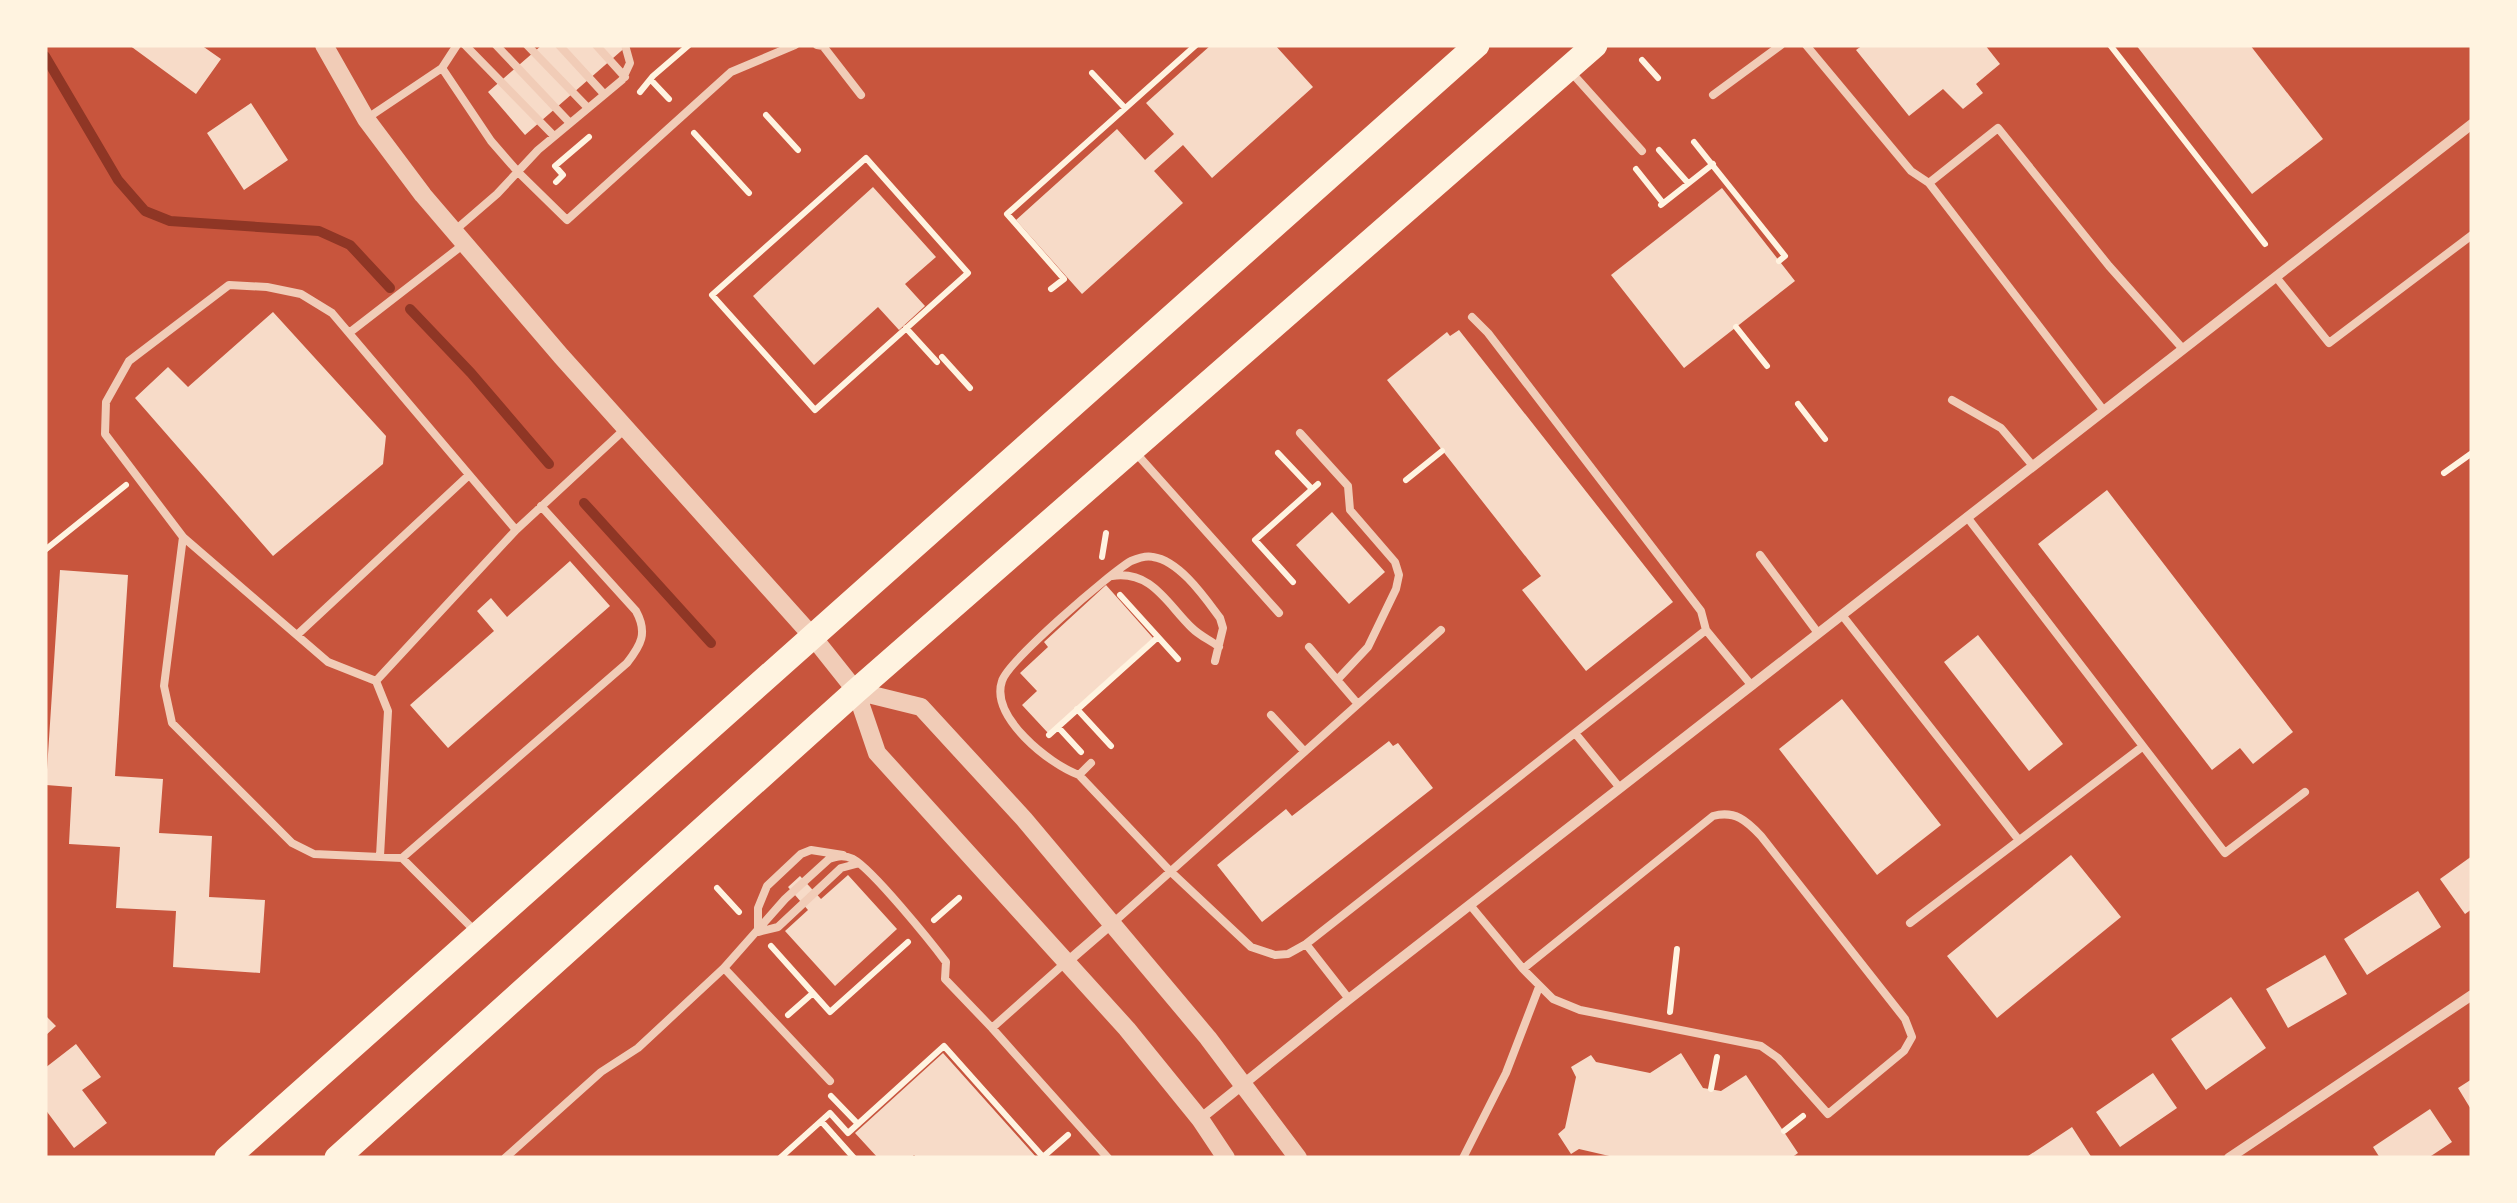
<svg xmlns="http://www.w3.org/2000/svg" width="2517" height="1203" viewBox="0 0 2517 1203" font-family="'Libre Baskerville',serif">
  <rect width="100%" height="100%" fill="#c8553d"/>
  <g fill="none" stroke-linecap="round" stroke-linejoin="round">
    <!-- stream -->
    <path stroke="#8f3625" stroke-width="10" d="M45,56L118,180L145,211L170,221L319,231L350,245L390,288
      M410,309L471,373L549,464
      M584,503L711,643"/>
  </g>
  <!-- building -->
  <path fill="#f7dbc8" d="M129,45H201L221,59L196,94Z
    M542,45H628L525,135L488,92Z
    M1211,45H1275L1313,87L1212,178L1183,145L1154,171L1183,203L1082,294L1016,220L1117,129L1145,160L1174,134L1146,103Z
    M1863,45H1985L2000,64L1976,84L1983,93L1963,109L1943,89L1909,116L1856,50Z
    M2136,45H2250L2323,139L2252,194Z
    M251,103L288,160L244,190L207,133Z
    M873,187L936,257L905,284L925,306L899,330L878,307L814,365L753,296Z
    M1722,188L1795,281L1684,368L1611,275Z
    M273,312L386,436L383,464L273,556L135,398L168,367L188,387Z
    M1459,330L1673,602L1586,671L1522,590L1541,576L1387,380L1447,332L1450,336Z
    M2107,490L2293,732L2253,764L2240,748L2212,770L2038,544Z
    M1332,512L1385,572L1349,604L1296,545Z
    M570,561L610,606L448,748L410,705L494,631L477,611L491,598L507,617Z
    M60,570L128,575L115,776L163,779L159,833L212,836L209,897L265,900L260,973L173,967L176,911L116,908L120,847L69,844L72,787L46,785Z
    M1106,585L1153,638L1048,733L1022,705L1037,691L1020,673L1048,647L1044,642Z
    M1978,635L2063,744L2029,771L1944,662Z
    M1842,699L1941,825L1877,875L1779,749Z
    M1389,741L1393,746L1398,743L1433,788L1262,922L1217,865L1286,809L1292,816Z
    M2071,855L2121,917L1997,1018L1947,956Z
    M2472,856V909L2465,914L2440,879Z
    M848,875L897,929L835,986L785,931L808,910L788,887L800,876L821,899Z
    M2418,891L2441,927L2367,975L2344,939Z
    M2325,955L2347,994L2288,1028L2266,989Z
    M2231,997L2266,1048L2206,1090L2171,1039Z
    M45,1015L56,1026L45,1036Z
    M76,1044L101,1077L82,1090L107,1123L74,1148L45,1109V1068Z
    M943,1053L1037,1158H917L914,1155L911,1158H878L855,1133Z
    M1681,1053L1703,1088L1721,1091L1746,1075L1798,1153L1791,1158H1618L1579,1149L1571,1154L1558,1134L1565,1128L1576,1077L1571,1067L1591,1055L1596,1062L1650,1073Z
    M2153,1073L2177,1108L2120,1147L2096,1112Z
    M2472,1079V1111L2458,1088Z
    M2430,1109L2452,1142L2428,1158H2380L2373,1147Z
    M2072,1127L2092,1158H2025Z"/>
  <g fill="none" stroke-linecap="round" stroke-linejoin="round">
    <!-- path -->
    <path stroke="#fff3e0" stroke-width="6" d="M2110,45L2265,244
      M1642,60L1658,78
      M1092,73L1125,108
      M651,80L669,99
      M640,92L653,76L689,45
      M766,115L798,150
      M694,133L749,193
      M1694,142L1785,256L1779,261
      M1659,150L1688,183
      M866,158L968,273L815,410L712,295Z
      M1636,169L1663,203
      M556,182L563,175L555,166L589,137
      M1661,205L1713,164
      M1051,289L1064,279L1007,214L1196,45
      M1736,327L1767,366
      M906,328L937,362
      M942,357L970,388
      M1798,404L1825,439
      M1278,453L1312,489
      M2444,473L2472,453
      M1406,480L1442,451
      M45,550L126,485
      M1102,557L1106,533
      M1293,582L1255,540L1318,484
      M1120,595L1178,659
      M1077,709L1111,746
      M1058,727L1081,752
      M1049,735L1158,637
      M717,888L739,912
      M934,920L959,898
      M771,946L830,1012L908,942
      M1670,1012L1677,949
      M788,1015L813,993
      M1711,1089L1717,1057
      M831,1096L858,1124
      M821,1121L854,1158
      M1784,1131L1803,1116
      M1043,1157L1068,1135
      M780,1158L830,1113L848,1133L944,1046L1044,1158"/>
    <!-- service -->
    <path stroke="#f1ccb7" stroke-width="8" d="M465,45L554,136
      M496,45L570,123
      M527,45L588,108
      M559,45L604,94
      M596,45L625,77
      M817,45L823,46L861,95
      M1806,45L1911,171L1929,183
      M442,68L457,45
      M1571,72L1642,151
      M1713,95L1781,45
      M366,119L442,68L491,141L518,172L567,220L731,72L795,45
      M453,232L497,194L538,150L622,80L630,63L625,45
      M2276,277L2329,343L2472,235
      M1472,317L1488,333L1701,611L1706,630L1752,686
      M349,333L464,244
      M1952,400L2001,428L2033,466
      M2104,411L1929,183L1998,128L2109,266L2183,349
      M1300,433L1348,486L1350,510L1395,562L1399,575L1396,589L1368,647L1338,679
      M1135,452L1279,613
      M1967,517L2225,853L2305,792
      M183,537L328,662L376,681
      M1760,555L1818,633
      M1112,576C1152,570 1167,604 1192,628C1200,636 1210,640 1219,647
      M1842,615L2018,839
      M297,635L469,475
      M1309,647L1357,703
      M1271,715L1304,751
      M1575,733L1620,788
      M1091,763L1079,775L1170,871L1251,947L1275,955L1288,954L1306,944L1706,630
      M1079,775C1049,764 990,717 1002,681C1008,661 1110,573 1131,561C1138,558 1146,555 1153,557C1180,561 1205,598 1220,618L1223,628L1215,661
      M843,855L811,850L801,854L767,886L758,908V932L778,927L841,868L856,864
      M380,856L388,711L376,681L516,530
      M402,858L627,663C641,645 648,633 636,611L541,506
      M1470,905L1523,969L1713,816C1735,810 1747,821 1761,836L1905,1019L1912,1037L1904,1051L1828,1114L1778,1058L1761,1046L1580,1010L1553,999L1523,969
      M1114,922L1441,630
      M1910,923L2142,747
      M475,931L402,858L314,854L292,843L172,723L164,686L183,537L105,434L106,402L129,361L229,285L267,287L301,294L332,313L516,530L626,428
      M1306,944L1349,999
      M724,968L785,899L829,859C838,856 844,855 853,859C872,869 931,942 946,962L945,979L992,1028L1065,963
      M992,1028L1108,1158
      M505,1158L601,1072L638,1048L724,968L830,1081
      M1463,1158L1506,1073L1539,987"/>
    <!-- minor -->
    <path stroke="#f1ccb7" stroke-width="10" d="M1066,963L1110,925
      M1200,1119L1349,999L2472,124
      M2229,1158L2472,995"/>
    <!-- tertiary -->
    <path stroke="#f1ccb7" stroke-width="18" d="M324,45L366,119L423,195L561,356L813,637L856,691L877,753L1127,1029L1200,1119L1226,1158
      M856,691L921,707L1024,819L1208,1038L1298,1158"/>
    <!-- trunk -->
    <path stroke="#fff3e0" stroke-width="25" d="M227,1158L1477,45
      M337,1158L856,691L1595,45"/>
  </g>
  <!-- border -->
  <rect width="2517" height="1203" fill="none" stroke="#fff3e0" stroke-width="95"/>
</svg>
